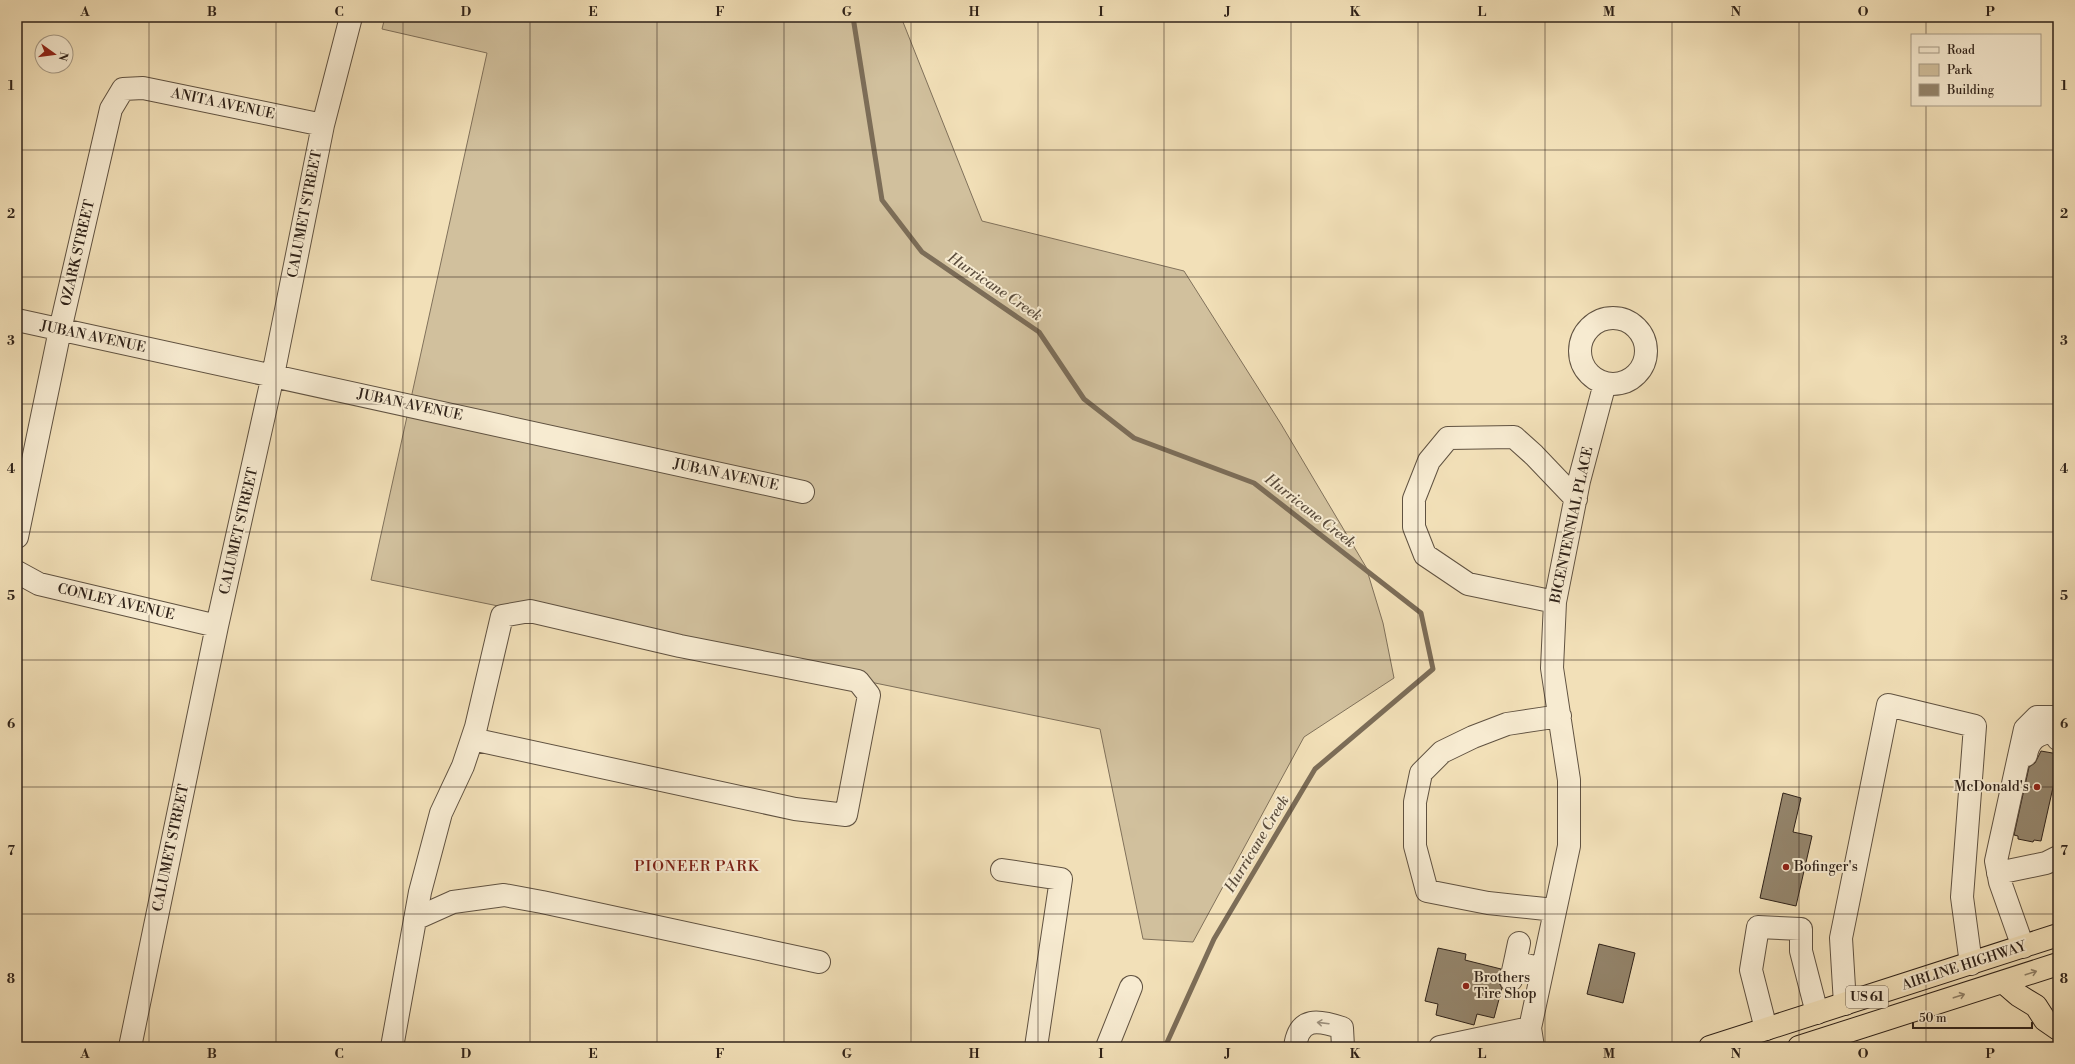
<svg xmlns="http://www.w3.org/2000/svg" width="2075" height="1064" viewBox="0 0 2075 1064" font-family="'Libre Bodoni',serif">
  <rect width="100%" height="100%" fill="#f2e0b8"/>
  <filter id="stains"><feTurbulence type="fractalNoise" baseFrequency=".005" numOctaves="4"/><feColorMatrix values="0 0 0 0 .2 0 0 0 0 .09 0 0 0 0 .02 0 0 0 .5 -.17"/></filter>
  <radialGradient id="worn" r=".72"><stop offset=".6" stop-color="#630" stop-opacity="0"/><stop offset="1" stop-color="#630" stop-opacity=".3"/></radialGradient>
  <!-- green -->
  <path fill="#d1c09d" stroke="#80715b" d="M385,17H901L982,221L1184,271L1281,424L1366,567L1383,623L1394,678L1304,737L1193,942L1143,939L1100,729L371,580L487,53L382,29Z"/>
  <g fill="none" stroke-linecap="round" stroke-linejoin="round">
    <!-- stream -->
    <path stroke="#7c6d58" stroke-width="5" d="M853,17L882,200L922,252L1039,332L1084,399L1134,438L1254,483L1421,613L1433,669L1315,769L1214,939L1165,1047"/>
  </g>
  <!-- building -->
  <path fill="#94856c" stroke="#2f2219" d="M2041,751L2058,754V765L2041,841L2034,840L2033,842L2018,839V836L2014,835L2029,767L2035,763Z
    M1783,793L1801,798L1793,832L1812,836L1796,906L1760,898Z
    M1599,944L1635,953L1623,1003L1587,994Z
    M1438,948L1466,954L1465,960L1501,969L1499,983L1502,988L1494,1018L1477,1014L1474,1025L1436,1015L1438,1004L1425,1001Z"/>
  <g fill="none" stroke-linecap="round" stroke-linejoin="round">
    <defs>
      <path id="minor" d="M1580 351a33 33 0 1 1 66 0a33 33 0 1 1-66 0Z
        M17,320L803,492
        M17,537L60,330L111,109L123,89L143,88L323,125
        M17,572L39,584L217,626
        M1555,602L1468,584L1425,555L1414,527V499L1429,461L1448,438L1514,437L1534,455L1576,499
        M2026,755C2029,740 2037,733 2053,732L2058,739
        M1002,870L1061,879L1036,1047
        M1998,873L2046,863L2058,857
        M1555,910L1488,903L1427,891L1415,846V802L1421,773L1442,752L1473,737L1507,724L1560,716
        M415,919L453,902L504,895L542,902L819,962
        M2023,947L2000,882L1996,861L2025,729L2037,717H2058
        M1515,962L1519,943
        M1511,980L1515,962L1542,969
        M1845,1004L1841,938L1888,705L1975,726L1962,897L1971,964
        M1766,1029L1751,970L1758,927L1801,929V951L1817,1013
        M130,1047L217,626L273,375L323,125L351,17
        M392,1047L420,892L441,813L463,766L476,727L502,616L530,611L680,646L858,681L869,695L846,815L795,809L472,739
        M1107,1047L1131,987
        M1295,1047C1299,1016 1319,1020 1342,1028L1343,1047
        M1440,1047L1530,1028
        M1533,1047L1530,1028L1569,846V780L1552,668L1555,602L1579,481L1605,383"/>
      <path id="highway" d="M2003,982L2018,995L2036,1006L2045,1020L2058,1029
        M1710,1047L2058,935
        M1799,1047L2058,964"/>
    </defs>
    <!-- minor casing -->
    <use href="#minor" stroke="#605241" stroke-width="24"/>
    <!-- highway casing -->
    <use href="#highway" stroke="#2f2219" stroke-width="24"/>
    <!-- minor -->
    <use href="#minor" stroke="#f7ebd1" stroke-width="22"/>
    <!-- highway -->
    <use href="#highway" stroke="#f2e0b8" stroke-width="22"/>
  </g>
  <!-- one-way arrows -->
  <defs><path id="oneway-shaft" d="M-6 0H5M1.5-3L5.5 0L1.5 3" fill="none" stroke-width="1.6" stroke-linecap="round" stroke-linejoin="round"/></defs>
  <g stroke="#908168">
    <use href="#oneway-shaft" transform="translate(2031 973) rotate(-18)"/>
    <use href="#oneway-shaft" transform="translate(1959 996) rotate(-18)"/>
  </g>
  <use stroke="#9d917e" href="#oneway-shaft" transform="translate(1323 1023) rotate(-173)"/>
  <!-- grid -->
  <path fill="none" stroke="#2f2219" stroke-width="1" stroke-opacity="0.55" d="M149,17V1047M276,17V1047M403,17V1047M530,17V1047M657,17V1047M784,17V1047M911,17V1047M1038,17V1047M1164,17V1047M1291,17V1047M1418,17V1047M1545,17V1047M1672,17V1047M1799,17V1047M1926,17V35M1926,105V1047M17,150H2058M17,277H2058M17,404H2058M17,532H2058M17,660H2058M17,787H2058M17,914H2058"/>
  <!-- markers -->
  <g fill="#8f2418" stroke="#f7ebd1" stroke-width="1.5">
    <circle cx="2037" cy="787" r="4"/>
    <circle cx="1786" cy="867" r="4"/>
    <circle cx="1466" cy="986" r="4"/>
  </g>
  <g text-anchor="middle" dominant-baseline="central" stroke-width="4" stroke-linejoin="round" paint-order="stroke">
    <!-- shield labels -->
    <rect fill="#f7ebd1" stroke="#6b5e50" stroke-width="1" x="1846" y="986" width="42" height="22" rx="3"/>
    <g font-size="13" font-weight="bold" fill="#2f2219">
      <text x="1867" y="997">US 61</text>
    </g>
    <!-- street labels -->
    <g font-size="14" fill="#2f2219" stroke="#f7ebd1">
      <text transform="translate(223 104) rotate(12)">ANITA AVENUE</text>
      <text transform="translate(305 214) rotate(-79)">CALUMET STREET</text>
      <text transform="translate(78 253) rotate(-77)">OZARK STREET</text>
      <text transform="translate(93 337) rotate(12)">JUBAN AVENUE</text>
      <text transform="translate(410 405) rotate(12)">JUBAN AVENUE</text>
      <text transform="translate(726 475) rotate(12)">JUBAN AVENUE</text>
      <text transform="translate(1572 525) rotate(-78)">BICENTENNIAL PLACE</text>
      <text transform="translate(239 531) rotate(-77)">CALUMET STREET</text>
      <text transform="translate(116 602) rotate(13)">CONLEY AVENUE</text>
      <text transform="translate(171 848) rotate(-78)">CALUMET STREET</text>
      <text transform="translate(1964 966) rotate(-18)">AIRLINE HIGHWAY</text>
    </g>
    <!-- poi labels -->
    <g font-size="14" fill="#2f2219" stroke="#f7ebd1" text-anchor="start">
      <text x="2029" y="787" text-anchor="end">McDonald's</text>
      <text x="1794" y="867">Bofinger's</text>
      <text x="1474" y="978">Brothers<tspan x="1474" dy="16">Tire Shop</tspan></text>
    </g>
    <!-- water labels -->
    <g font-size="15" font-style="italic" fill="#5c4e3e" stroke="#f7ebd1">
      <text transform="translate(995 287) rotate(34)">Hurricane Creek</text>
      <text transform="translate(1310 511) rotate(38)">Hurricane Creek</text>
      <text transform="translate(1257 844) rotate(-59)">Hurricane Creek</text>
    </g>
    <!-- neighbourhood labels -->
    <g font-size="15" letter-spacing="1" fill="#7a1f14" stroke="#f7ebd1">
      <text x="697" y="866">PIONEER PARK</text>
    </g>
  </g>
  <!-- margin -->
  <rect width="2075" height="1064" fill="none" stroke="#f2e0b8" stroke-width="44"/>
  <!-- legend -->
  <rect x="1911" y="34" width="130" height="72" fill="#f7ebd1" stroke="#a79b87"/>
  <rect x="1919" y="47" width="20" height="6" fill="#f7ebd1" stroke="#a79b87"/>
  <text x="1947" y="54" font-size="12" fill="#2f2219">Road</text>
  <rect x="1919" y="64" width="20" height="12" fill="#d1c09d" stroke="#a79b87"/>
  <text x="1947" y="74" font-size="12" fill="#2f2219">Park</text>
  <rect x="1919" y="84" width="20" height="12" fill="#94856c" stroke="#a79b87"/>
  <text x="1947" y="94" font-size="12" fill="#2f2219">Building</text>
  <!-- north arrow -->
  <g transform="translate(54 54) rotate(104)"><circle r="19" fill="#f7ebd1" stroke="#a79b87"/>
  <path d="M0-3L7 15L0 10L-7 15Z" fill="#8f2418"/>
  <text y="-6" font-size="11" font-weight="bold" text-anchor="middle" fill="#2f2219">N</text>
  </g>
  <!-- scale -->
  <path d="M1913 1022v6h119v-6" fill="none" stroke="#2f2219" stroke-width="2"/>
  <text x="1919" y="1022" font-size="12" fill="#2f2219" stroke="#f7ebd1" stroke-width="3" paint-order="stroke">50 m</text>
  <rect x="22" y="22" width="2031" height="1020" fill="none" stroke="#2f2219" stroke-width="1.5"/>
  <g font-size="13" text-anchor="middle" font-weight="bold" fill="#2f2219">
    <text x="85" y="16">A</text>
    <text x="212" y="16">B</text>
    <text x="339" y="16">C</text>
    <text x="466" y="16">D</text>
    <text x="593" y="16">E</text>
    <text x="720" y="16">F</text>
    <text x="847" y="16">G</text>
    <text x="974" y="16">H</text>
    <text x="1101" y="16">I</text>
    <text x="1228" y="16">J</text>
    <text x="1355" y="16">K</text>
    <text x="1482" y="16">L</text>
    <text x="1609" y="16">M</text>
    <text x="1736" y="16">N</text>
    <text x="1863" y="16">O</text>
    <text x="1990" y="16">P</text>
    <text x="11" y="90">1</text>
    <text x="2064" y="90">1</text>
    <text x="11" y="218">2</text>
    <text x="2064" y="218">2</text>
    <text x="11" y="345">3</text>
    <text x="2064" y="345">3</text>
    <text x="11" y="473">4</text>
    <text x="2064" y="473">4</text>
    <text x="11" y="600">5</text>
    <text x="2064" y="600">5</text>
    <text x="11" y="728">6</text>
    <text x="2064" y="728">6</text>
    <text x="11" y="855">7</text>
    <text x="2064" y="855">7</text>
    <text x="11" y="983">8</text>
    <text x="2064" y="983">8</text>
    <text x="85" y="1058">A</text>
    <text x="212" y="1058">B</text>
    <text x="339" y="1058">C</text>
    <text x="466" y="1058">D</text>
    <text x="593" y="1058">E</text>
    <text x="720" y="1058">F</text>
    <text x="847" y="1058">G</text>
    <text x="974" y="1058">H</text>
    <text x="1101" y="1058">I</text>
    <text x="1228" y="1058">J</text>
    <text x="1355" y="1058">K</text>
    <text x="1482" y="1058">L</text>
    <text x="1609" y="1058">M</text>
    <text x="1736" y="1058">N</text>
    <text x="1863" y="1058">O</text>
    <text x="1990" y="1058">P</text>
  </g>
  <rect width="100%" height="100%" filter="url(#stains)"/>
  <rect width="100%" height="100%" fill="url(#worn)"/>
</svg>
